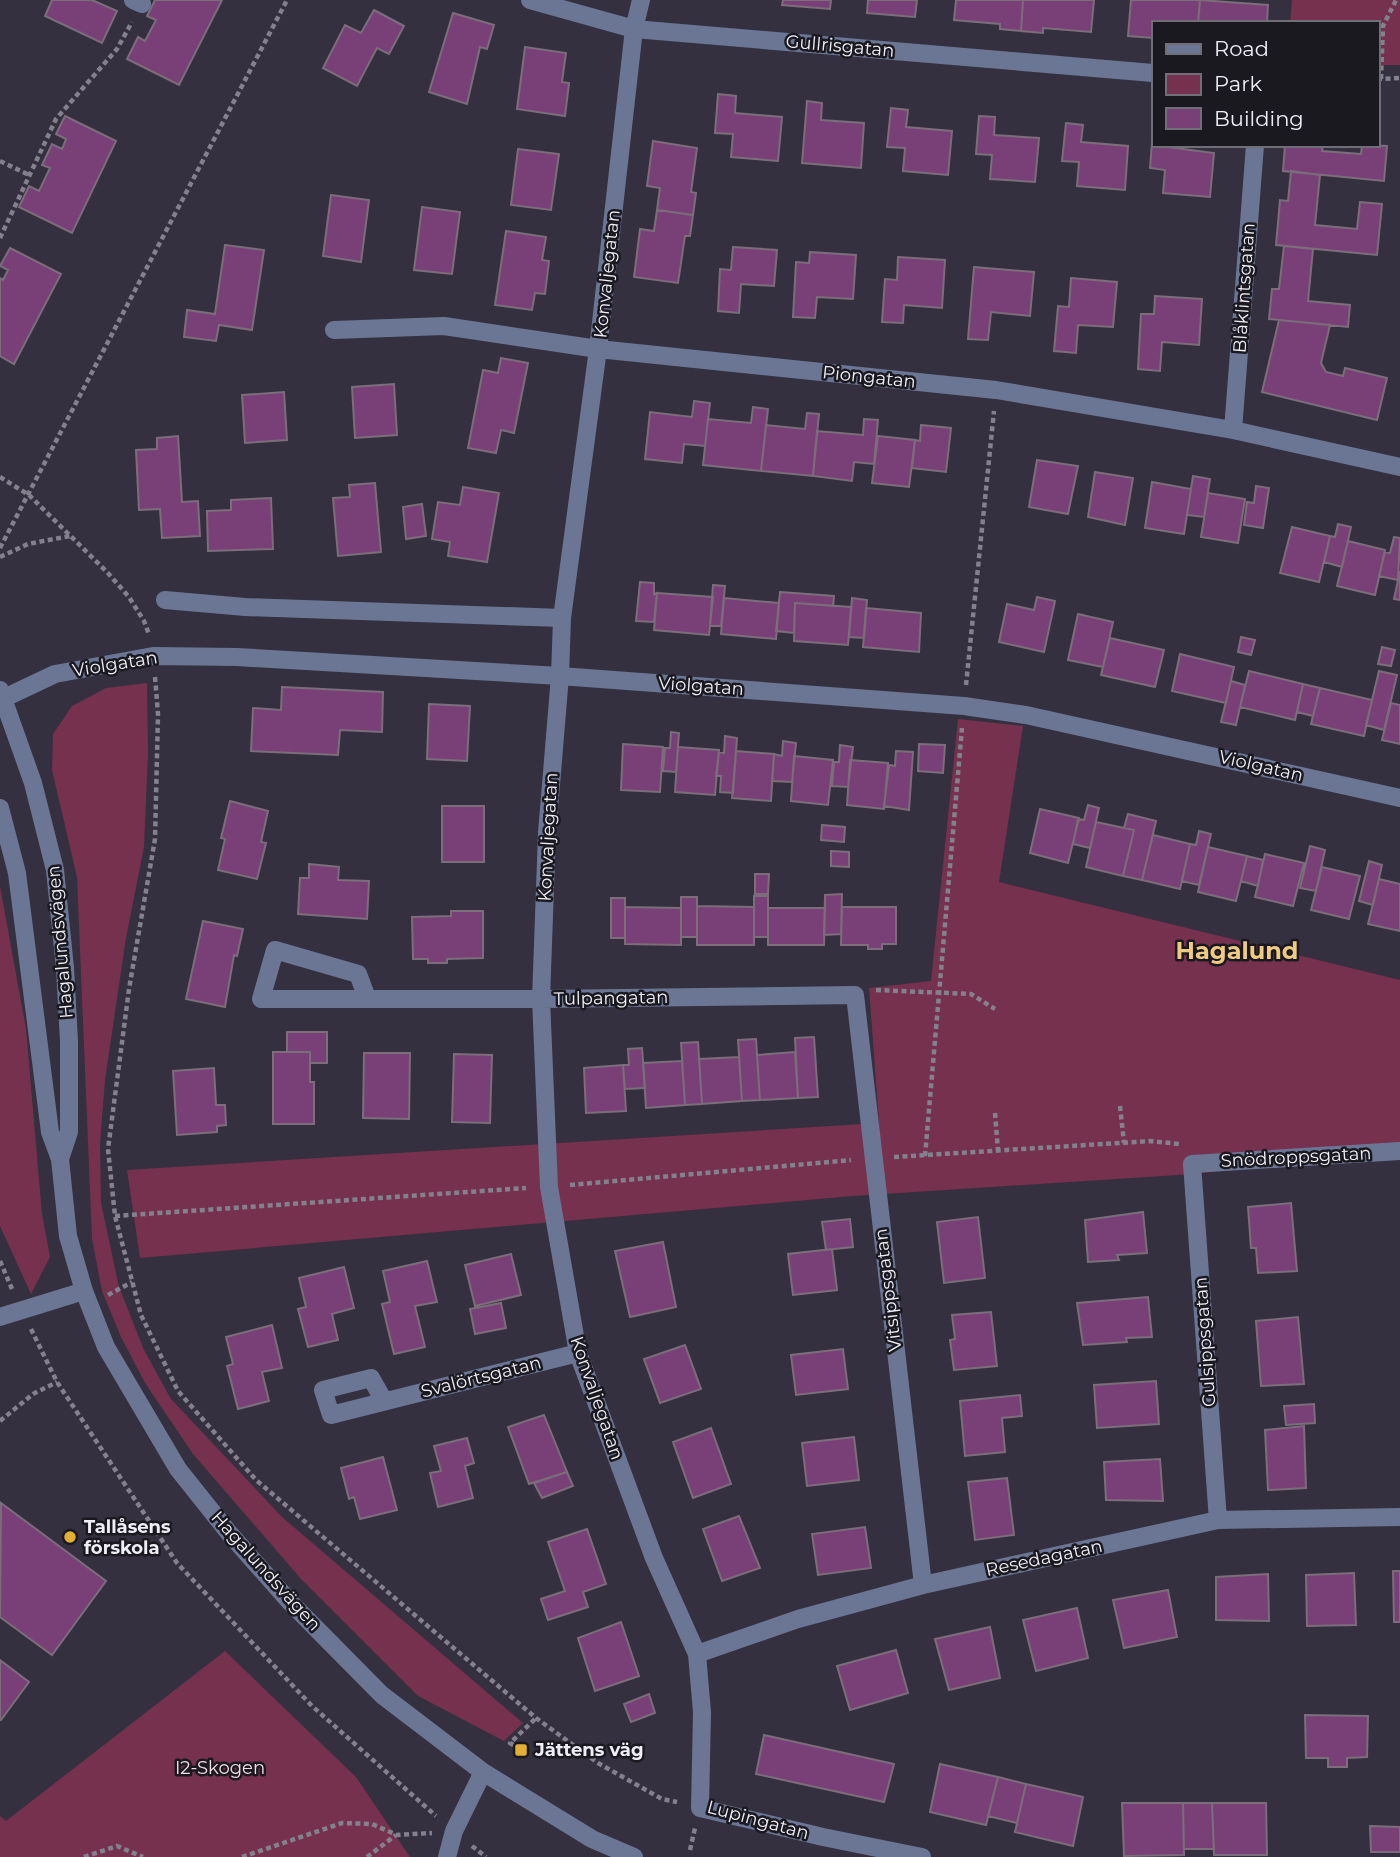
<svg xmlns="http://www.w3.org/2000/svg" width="1400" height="1857" viewBox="0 0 1400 1857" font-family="Montserrat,sans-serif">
  <rect width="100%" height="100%" fill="#34303f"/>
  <!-- green -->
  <path fill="#75314d" d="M1292,0H1400V65H1377V23H1290Z
    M147,683L148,754L144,847L126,938L105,1080L100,1144L101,1203L119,1287L144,1350L171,1399L282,1517L523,1723L504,1741L418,1696L301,1579L193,1454L145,1383L121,1337L102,1291L92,1239L77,877L52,770L53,734L72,706L106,688Z
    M958,719L1023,726L999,882L1400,980V1155L1178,1175L853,1196L140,1258L127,1170L879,1123L869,988L931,981Z
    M0,886L26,1029L42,1214L50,1257L31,1294L0,1226Z
    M225,1651L356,1777L410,1857H0V1816L6,1821Z"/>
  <!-- building -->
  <path fill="#794078" stroke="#7b6d7a" stroke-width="2" d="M52,0H92L117,11L102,43L45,16Z
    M155,0H222L179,85L127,59L138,37L145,41L156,20L147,16Z
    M783,0H831L830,9L782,5Z
    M868,0H917L915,17L867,13Z
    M956,0H1023L1021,31L1000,29V24L954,20Z
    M1023,0H1094L1091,32L1043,28V33L1021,31Z
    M1131,0H1200L1198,23H1153V38L1128,36Z
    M1200,0L1268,5L1267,23H1198Z
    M374,10L404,26L389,54L377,48L357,86L323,68L345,25L361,33Z
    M453,13L494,25L487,49L480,47L467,104L429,92Z
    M525,47L566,53L562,82L569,83L565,116L517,109Z
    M718,94L736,96L735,113L782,117L778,161L731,157L733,134L715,133Z
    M807,101L822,103L821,120L864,123L861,168L802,163Z
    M891,108L908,110L906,127L952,131L948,175L903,171L905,148L887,147Z
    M65,116L116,141L72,233L19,207L29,186L39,191L50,168L42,165L52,144L62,149L66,139L56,134Z
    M979,116L995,117L994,135L1039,138L1035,182L990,179L992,155L976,154Z
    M1066,123L1083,125L1081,142L1128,146L1125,190L1077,186L1079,162L1062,161Z
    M1153,130V145L1214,153L1210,197L1163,193L1165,170L1150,168Z
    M653,141L697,148L691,192L696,193L693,215L657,210L660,188L647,186Z
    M1285,145H1323L1322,151L1361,154L1362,145L1387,146L1384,181L1283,171Z
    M518,149L559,154L551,210L511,205Z
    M1291,171L1320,175L1315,225L1357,229L1360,202L1382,204L1377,255L1276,245L1280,200L1288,201Z
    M331,195L369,200L361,262L323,256Z
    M422,207L460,212L452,274L414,270Z
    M657,210L693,215L690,236H685L678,283L634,277L640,229L654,231Z
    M506,231L546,237L542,260L549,261L545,294L535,293L532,310L495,305Z
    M225,245L264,250L252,330L219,325L216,341L184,337L187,310L215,314Z
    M1284,246L1313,249L1308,301L1350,305L1348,327L1269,319L1272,289H1279Z
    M733,247L777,250L774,286L741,284L739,313L718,311L720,269L731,270Z
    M10,248L61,274L14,364L0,356V278L3,280L8,270L0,266Z
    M810,252L856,255L853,299L817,297L815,318L793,317L796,262L809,263Z
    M898,257L945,260L942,308L904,305L903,323L882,322L885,279L897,280Z
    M974,267L1034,272L1030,316L991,312L988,340L968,339Z
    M1071,278L1117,282L1113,327L1078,325L1076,353L1054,351L1058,306L1069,307Z
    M1155,296L1202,299L1199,345L1162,342L1160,371L1138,369L1141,314H1154Z
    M1279,320L1330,325L1321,363L1326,372L1343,376L1345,368L1387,378L1377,420L1262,392Z
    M501,358L528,363L514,433L501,430L496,453L468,448L483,370L498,373Z
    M394,384L397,435L355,438L352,387Z
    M284,392L287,440L245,443L242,395Z
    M694,401L710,403L705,446L684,444L682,463L645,459L650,412L692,417Z
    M753,407L768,409L761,471L703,465L708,419L751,423Z
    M807,413L819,414L813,476L761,471L766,425L805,429Z
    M864,419L878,420L874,464L854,462L852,481L813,476L817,431L863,435Z
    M921,425L951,428L946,472L912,468L915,440L920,441Z
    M178,436L182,502L198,501L200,536L162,538L160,509L139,510L136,450L157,449V438Z
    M878,436L915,440L909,487L872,483Z
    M1037,460L1078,466L1068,514L1029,507Z
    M1095,472L1133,478L1125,525L1088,517Z
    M1193,476L1210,479L1204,517L1187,515Z
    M1152,482L1191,489L1184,534L1145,528Z
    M375,483L381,552L338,556L333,498L350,497L349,485Z
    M1256,486L1269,488L1263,528L1244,525L1247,502L1254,503Z
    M463,487L499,493L487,562L448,556L450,542L432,539L438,502L460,505Z
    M1208,493L1245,499L1238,543L1201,537Z
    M271,498L273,549L208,551L207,511L231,510V500Z
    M422,504L426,536L406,539L403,507Z
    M1338,524L1351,527L1342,567L1324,562L1330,536L1335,537Z
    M1292,527L1330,536L1319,582L1280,573Z
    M1394,537L1400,538L1398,580L1379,576L1385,552L1390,553Z
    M1348,541L1385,550L1375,595L1337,586Z
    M1400,571V600L1394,599Z
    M640,582L654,583V594L657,593L654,622L636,621Z
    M713,585L725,586L721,626H710Z
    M780,592L834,596L833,606L795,603L794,633L776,631Z
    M657,593L713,597L709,635L654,630Z
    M1037,597L1055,601L1044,652L999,642L1007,604L1034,610Z
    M724,598L779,603L776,639L721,634Z
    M852,598L867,600L864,638L849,637Z
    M795,603L851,607L848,645L794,641Z
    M866,608L921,613L919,652L863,647Z
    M1078,614L1113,622L1103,667L1068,660Z
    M1241,637L1255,640L1251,655L1238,652Z
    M1110,638L1164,650L1155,687L1101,675Z
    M1382,647L1395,650L1391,666L1378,664Z
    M1180,654L1234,667L1226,703L1172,691Z
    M1249,671L1303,684L1295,720L1240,707Z
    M1379,671L1397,675L1384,730L1366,725Z
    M1231,681L1245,685L1236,725L1221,722Z
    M1303,684L1320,688L1313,716L1297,712Z
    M282,687L383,692L382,732L340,730L338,755L251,751L253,708L281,710Z
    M1320,688L1372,700L1364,736L1311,724Z
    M1391,703L1400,705V744L1382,740Z
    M429,704L470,706L467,761L427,759Z
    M671,732L679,733L676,772L663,771L665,748H670Z
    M725,736L737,738L733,793L720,792L721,776H716L719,752L724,753Z
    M783,741L796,743L792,782L772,781L774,754L782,756Z
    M623,744L663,747L660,792L621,790Z
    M919,744L945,745L943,773L918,771Z
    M840,745L853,747L848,787L832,786L834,762H839Z
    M678,747L719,750L715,795L675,792Z
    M736,751L774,754L771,801L732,798Z
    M896,751L913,752L909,810L884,806L889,765L895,766Z
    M794,756L833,760L828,805L791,801Z
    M850,760L888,763L884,809L847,805Z
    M230,801L268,811L261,842L266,843L257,879L218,870L225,839L221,838Z
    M1088,805L1099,808L1090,848L1073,844L1078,819L1084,820Z
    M442,806H484V862H442Z
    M1040,809L1079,818L1068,863L1030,853Z
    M1128,814L1156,821L1142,880L1123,876L1134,830L1124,828Z
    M1096,822L1134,830L1123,876L1086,867Z
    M822,825L845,827L844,842L821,840Z
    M1199,831L1211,834L1199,885L1182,881L1190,844L1196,845Z
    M1153,835L1190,844L1180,889L1142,880Z
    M1310,846L1325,850L1316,891L1300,888Z
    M1208,847L1247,856L1236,901L1198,892Z
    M831,851L849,852V867L831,866Z
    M1265,854L1304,863L1293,906L1255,897Z
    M1247,856L1263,860L1258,886L1241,881Z
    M1369,861L1382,865L1373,905L1359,901Z
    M309,864L339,867L338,880L369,881L367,919L298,914L300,878H309Z
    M1322,867L1360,876L1349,919L1311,910Z
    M755,874H769L768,894H755Z
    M1379,879L1400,884V931L1368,924Z
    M842,894L841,934L824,935L825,895Z
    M754,896H768V937H754Z
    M681,897H697V937H681Z
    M611,898H625V938H611Z
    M697,906L754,907V945H697Z
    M625,907L681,908V945L625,944Z
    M842,907H896V944H882V949H868V945H841Z
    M768,908H825L824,945H768Z
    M451,911H483V958L447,959V963H428V959H413L412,917L451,916Z
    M203,921L243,929L237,956L234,955L225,1007L186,999Z
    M287,1032H327V1063H310V1052H287Z
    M814,1037L818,1097L798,1098L795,1038Z
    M756,1039L760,1100L742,1101L738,1040Z
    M698,1042L702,1104L685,1105L681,1043Z
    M642,1048L645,1088L625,1089L623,1065H629L628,1049Z
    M273,1052H310V1082H314V1124H273Z
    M795,1052L798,1098L760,1100L757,1055Z
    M364,1053H410L409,1119L363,1118Z
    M454,1054L492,1055L490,1123L452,1122Z
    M739,1057L742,1101L702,1104L699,1059Z
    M682,1061L685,1105L646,1108L643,1063Z
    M623,1065L626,1111L586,1113L584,1068Z
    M214,1068L216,1105H225L226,1125L217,1126V1132L177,1135L173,1071Z
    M1291,1203L1297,1271L1258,1273L1256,1248H1251L1248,1207Z
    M1143,1212L1147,1253L1117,1255L1119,1260L1088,1262L1085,1220Z
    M978,1217L985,1278L944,1283L937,1222Z
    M850,1219L853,1247L826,1250L822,1222Z
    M663,1242L676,1307L630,1317L615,1251Z
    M832,1249L837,1290L793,1295L788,1254Z
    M511,1254L521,1295L475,1306L465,1265Z
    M427,1261L437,1302L415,1306L425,1347L394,1354L382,1304L390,1302L383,1271Z
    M344,1267L354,1308L332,1314L338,1340L308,1347L298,1309L306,1307L299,1278Z
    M1148,1297L1152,1337L1126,1338L1127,1342L1083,1345L1077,1303Z
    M501,1303L506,1328L475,1334L470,1309Z
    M991,1312L997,1366L954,1370L950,1340L955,1339L952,1315Z
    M1298,1317L1304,1384L1261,1386L1256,1321Z
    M272,1325L282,1368L262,1372L269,1401L238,1409L227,1366L233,1364L226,1337Z
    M685,1345L701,1389L660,1403L644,1359Z
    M843,1349L848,1389L796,1395L791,1355Z
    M1156,1381L1159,1424L1097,1428L1094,1385Z
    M1020,1395L1022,1416L1002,1418L1005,1452L965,1456L960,1401Z
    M1314,1404L1315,1423L1286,1425L1284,1406Z
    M544,1415L567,1472L529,1484L508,1427Z
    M1304,1426L1306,1488L1268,1490L1265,1430Z
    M711,1428L731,1484L693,1498L673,1442Z
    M854,1437L859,1480L807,1486L802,1443Z
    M467,1438L474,1463L465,1466L473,1498L438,1507L430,1473L441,1471L434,1446Z
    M383,1457L397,1510L360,1519L354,1497L349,1499L341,1468Z
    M1160,1459L1163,1501L1106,1500L1104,1462Z
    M567,1472L573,1486L542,1498L534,1483Z
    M1007,1478L1014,1535L975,1540L968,1482Z
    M1,1503L106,1581L52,1655L0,1617Z
    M739,1516L760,1568L722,1581L703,1529Z
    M865,1527L871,1568L818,1575L812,1534Z
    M587,1529L606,1584L583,1592L588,1607L548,1620L541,1599L565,1591L548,1542Z
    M1393,1571H1400V1622H1394Z
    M1354,1573L1356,1625L1307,1626L1306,1575Z
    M1268,1574L1269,1621L1216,1620V1577Z
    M1168,1590L1177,1637L1124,1648L1113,1600Z
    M1077,1608L1088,1658L1036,1671L1023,1620Z
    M621,1622L639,1676L595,1691L578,1638Z
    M990,1627L1000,1678L949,1690L935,1639Z
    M896,1650L908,1693L850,1710L837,1666Z
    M0,1660L29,1682L1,1720L0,1719Z
    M649,1694L655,1713L631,1722L624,1704Z
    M1305,1715L1368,1716L1367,1757L1347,1758V1767H1328V1758H1306Z
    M764,1735L894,1764L884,1802L756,1774Z
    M940,1764L998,1777L986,1825L930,1812Z
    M998,1777L1026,1784L1017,1823L988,1816Z
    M1026,1784L1083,1797L1073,1846L1015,1832Z
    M1122,1803H1183L1184,1855L1124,1856Z
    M1183,1803H1212L1214,1849H1184Z
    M1212,1803H1266L1267,1855H1214Z
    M1370,1826L1400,1827V1852H1371Z"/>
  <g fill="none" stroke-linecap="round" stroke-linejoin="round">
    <!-- path -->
    <path stroke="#84818e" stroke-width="4.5" stroke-dasharray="5 3.5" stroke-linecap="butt" d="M1377,79L1400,78
      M1381,79L1383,26L1396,0
      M0,161L29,175
      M0,238L56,119L117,49L132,22
      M0,477L29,495L107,572L129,597L144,621L149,634
      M0,548L287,0
      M0,557L28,544L70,536
      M155,677L158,714L155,839L129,989L108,1149L115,1216L141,1315L178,1391L256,1480L536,1718L598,1763L662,1799L677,1802
      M966,685L994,411
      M876,990L971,994L995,1009
      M1120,1106L1124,1143
      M995,1113L998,1151
      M925,1156L962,728
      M894,1157L1151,1141L1179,1144
      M570,1185L851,1160
      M115,1216L526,1188
      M0,1261L12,1289
      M108,1295L132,1282
      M31,1329L57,1382L177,1563L312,1706L436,1816
      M0,1421L33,1394L57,1382
      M521,1750L510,1743L536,1718
      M472,1846L486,1857
      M690,1850L695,1828
      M84,1857L117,1846L143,1857
      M242,1857L342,1823L372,1824L397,1835L432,1833
      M367,1857L396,1835"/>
    <!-- minor -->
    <path stroke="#6b7695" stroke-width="18" d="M133,0L142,4
      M530,0L634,29L1153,73
      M641,0L634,29L598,349L562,618L560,676L547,833L541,999L549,1187L578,1353L654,1558L697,1654L702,1712L700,1808L823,1837L922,1857
      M334,330L444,326L598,349L996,390L1233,430L1400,467
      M1233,430L1255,145
      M165,600L245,607L562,618
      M0,690L33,783L55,870L65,968L69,1041V1132L60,1159
      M0,700L55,674L153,656L237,657L560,676L964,706L1026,715L1400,798
      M0,808L17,873L50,1132L60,1159L68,1236L84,1291L106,1347L178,1469L229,1533L290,1602L382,1695L483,1772L592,1839L634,1857
      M367,998L358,974L275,950L261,999H541L855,995L923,1585
      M0,1317L84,1291
      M384,1401L371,1378L323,1390L331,1415L578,1353
      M1218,1520L1192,1164L1400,1151
      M697,1654L798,1619L923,1585L1218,1520L1400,1517
      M447,1857L454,1831L483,1772"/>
  </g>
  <!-- markers -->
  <g fill="#e3ae35" stroke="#1b1920" stroke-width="2.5">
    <circle cx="70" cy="1537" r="7"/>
    <rect x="514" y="1743" width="14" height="14" rx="3.5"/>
  </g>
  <g text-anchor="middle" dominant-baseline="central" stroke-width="5" stroke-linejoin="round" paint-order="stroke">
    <!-- street labels -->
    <g font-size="18" fill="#efedf7" stroke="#1b1920">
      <text transform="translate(840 46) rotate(5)">Gullrisgatan</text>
      <text transform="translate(607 274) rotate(-84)">Konvaljegatan</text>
      <text transform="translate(1244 288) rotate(-86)">Blåklintsgatan</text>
      <text transform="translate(869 377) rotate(6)">Piongatan</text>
      <text transform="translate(115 664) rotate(-9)">Violgatan</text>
      <text transform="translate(701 686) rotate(4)">Violgatan</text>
      <text transform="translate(1261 766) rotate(13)">Violgatan</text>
      <text transform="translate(548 837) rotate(-87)">Konvaljegatan</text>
      <text transform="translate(60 942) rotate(-95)">Hagalundsvägen</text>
      <text transform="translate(611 998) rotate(-1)">Tulpangatan</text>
      <text transform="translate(1296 1157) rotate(-3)">Snödroppsgatan</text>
      <text transform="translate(888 1290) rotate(-97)">Vitsippsgatan</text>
      <text transform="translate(1205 1342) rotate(-94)">Gulsippsgatan</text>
      <text transform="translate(481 1377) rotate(-14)">Svalörtsgatan</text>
      <text transform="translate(597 1398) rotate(71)">Konvaljegatan</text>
      <text transform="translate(1044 1558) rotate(-12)">Resedagatan</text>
      <text transform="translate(266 1571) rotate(48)">Hagalundsvägen</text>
      <text transform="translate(758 1820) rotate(15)">Lupingatan</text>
    </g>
    <!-- poi labels -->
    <g font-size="18" font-weight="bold" fill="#efedf7" stroke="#1b1920" text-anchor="start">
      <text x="84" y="1527">Tallåsens<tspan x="84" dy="21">förskola</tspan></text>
      <text x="535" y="1750">Jättens väg</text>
    </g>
    <!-- park labels -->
    <g font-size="18" fill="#f4dce3" stroke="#1b1920">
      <text x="220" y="1768">I2-Skogen</text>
    </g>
    <!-- district labels -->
    <g font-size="24" font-weight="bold" fill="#efcb82" stroke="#1b1920">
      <text x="1237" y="950">Hagalund</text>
    </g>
  </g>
  <!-- legend -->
  <rect x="1152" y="21" width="228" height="126" fill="#1b1920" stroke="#706e76" stroke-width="2"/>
  <rect x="1166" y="44" width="35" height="10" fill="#6b7695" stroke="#706e76" stroke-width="2"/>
  <text x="1214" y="56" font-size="21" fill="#efedf7">Road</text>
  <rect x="1166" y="74" width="35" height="21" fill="#75314d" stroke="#706e76" stroke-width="2"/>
  <text x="1214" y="91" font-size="21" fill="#efedf7">Park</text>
  <rect x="1166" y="108" width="35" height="21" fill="#794078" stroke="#706e76" stroke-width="2"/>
  <text x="1214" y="126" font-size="21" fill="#efedf7">Building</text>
</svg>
